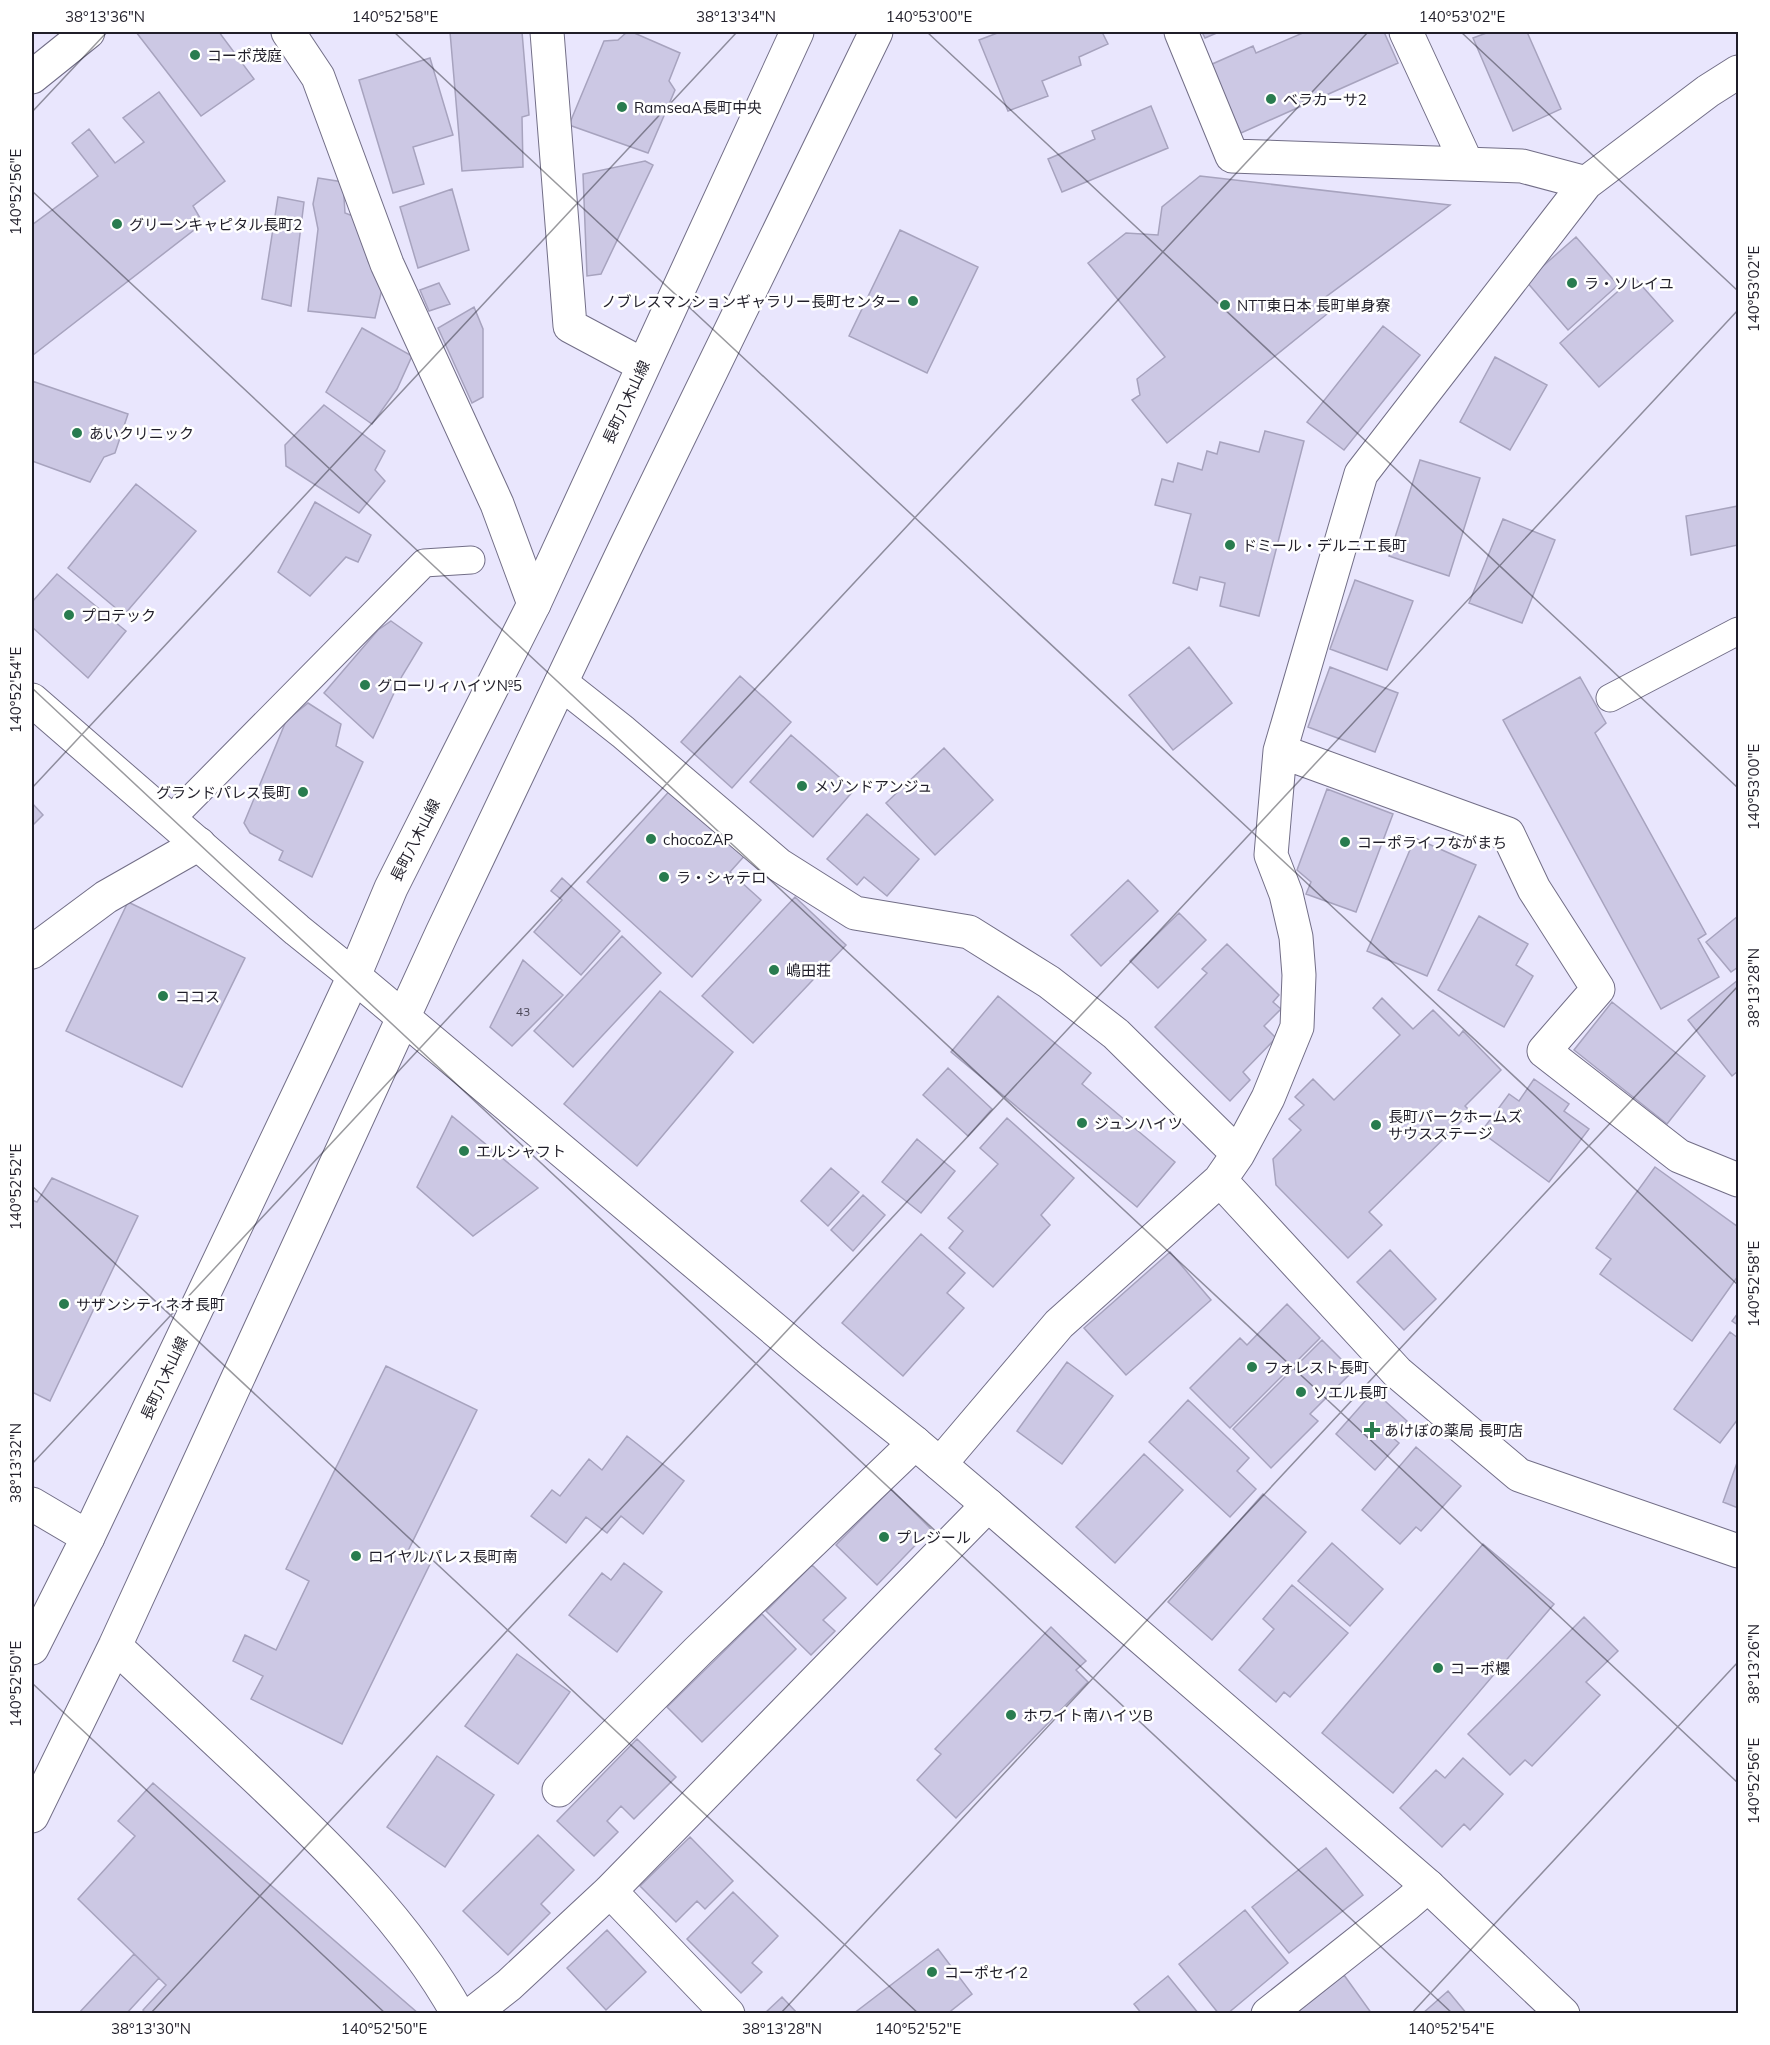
<svg xmlns="http://www.w3.org/2000/svg" width="1770" height="2045" viewBox="0 0 1770 2045" font-family="Mulish,'Noto Sans JP',sans-serif">
  <rect width="100%" height="100%" fill="#e9e6fd"/>
  <!-- building -->
  <path fill="#ccc8e4" stroke="#a7a3be" stroke-width="1.5" d="M136,32H219L254,79L201,116Z
    M450,32H522L529,115L522,117L523,167L462,171Z
    M627,32H632L680,53L669,81L675,90L648,153L569,125L604,41L618,40Z
    M1000,32H1102L1108,44L1079,57L1081,65L1042,81L1048,96L1008,111L979,40Z
    M1202,32H1219L1205,38Z
    M1305,32H1384L1398,63L1241,133L1210,65L1253,46L1256,53Z
    M1489,32H1527L1561,109L1513,131L1473,38Z
    M430,58L453,135L413,147L424,184L393,193L359,80Z
    M159,92L225,181L193,206L203,223L33,355L32,225L98,176L72,143L89,129L115,163L144,142L123,118Z
    M1151,106L1168,148L1062,192L1048,159L1095,139L1092,131Z
    M645,161L653,165L601,274L587,276L583,174Z
    M1200,176L1450,205L1323,299L1332,310L1167,443L1132,400L1140,395L1137,379L1165,357L1088,263L1126,233L1158,235L1162,207Z
    M318,178L343,182L345,213L358,218L368,261L382,289L375,318L308,311L318,229L313,204Z
    M452,189L469,250L418,268L400,207Z
    M278,197L304,202L291,306L262,299Z
    M900,230L978,267L927,373L849,336Z
    M1576,237L1618,285L1568,330L1526,281Z
    M1634,277L1673,321L1599,387L1560,343Z
    M439,283L450,304L429,311L420,290Z
    M474,307L483,329V397L472,403L438,328Z
    M1383,326L1420,355L1344,450L1307,422Z
    M362,328L412,356L397,389L372,424L326,392Z
    M1495,357L1547,385L1510,450L1460,422Z
    M32,381L128,414L115,453L104,457L90,482L32,461Z
    M324,405L385,451L375,470L385,481L359,513L286,466L285,445Z
    M1265,431L1304,441L1259,616L1220,606L1225,583L1200,577L1197,590L1173,583L1191,514L1155,505L1162,479L1173,482L1178,463L1202,470L1207,451L1217,454L1220,442L1259,452Z
    M1420,460L1480,478L1449,576L1389,556Z
    M136,484L196,531L124,615L68,568Z
    M315,502L371,535L358,562L346,557L310,596L278,572Z
    M1738,506V545L1691,555L1686,516Z
    M1503,519L1555,540L1522,623L1469,603Z
    M57,574L126,631L88,678L32,627V602Z
    M1355,580L1413,601L1387,670L1330,649Z
    M391,621L422,643L402,676L373,738L324,693L378,630Z
    M1189,647L1232,703L1173,750L1129,695Z
    M1330,667L1398,693L1375,752L1308,727Z
    M740,676L791,722L732,788L681,742Z
    M1580,677L1606,723L1595,733L1706,934L1698,939L1719,977L1661,1009L1503,720Z
    M308,703L341,724L336,746L363,762L312,877L279,860L283,851L250,833L244,823L286,721Z
    M791,735L854,790L813,837L750,782Z
    M944,748L993,800L935,855L886,803Z
    M674,786L747,853L730,872L761,900L692,977L587,882Z
    M1327,789L1393,814L1356,912L1306,894L1311,882L1297,870Z
    M32,803L43,815L32,826Z
    M867,814L919,859L887,896L864,877L857,885L827,859Z
    M1415,838L1476,865L1427,976L1367,951Z
    M562,878L620,931L581,975L534,932L562,900L551,891Z
    M1128,880L1158,911L1101,966L1071,935Z
    M795,897L846,945L753,1043L702,996Z
    M128,902L245,958L182,1087L66,1031Z
    M1179,913L1206,940L1158,988L1130,961Z
    M1479,916L1528,944L1516,965L1533,976L1504,1027L1438,990Z
    M1738,916V967L1731,972L1706,942Z
    M622,936L661,973L573,1067L534,1031Z
    M1227,944L1279,995L1273,1002L1281,1009L1264,1026L1276,1038L1243,1072L1250,1080L1230,1101L1155,1027L1207,973L1202,969Z
    M523,960L563,995L512,1046L490,1027Z
    M1738,980V1071L1732,1076L1688,1020Z
    M660,991L733,1052L637,1166L564,1104Z
    M998,996L1091,1073L1082,1084L1175,1162L1137,1207L951,1052Z
    M1382,998L1413,1029L1433,1010L1459,1036L1463,1031L1501,1070L1465,1106L1471,1112L1369,1212L1382,1225L1348,1258L1276,1185L1273,1159L1301,1130L1289,1119L1304,1105L1295,1097L1313,1079L1334,1100L1400,1035L1373,1008Z
    M1612,1002L1705,1076L1667,1124L1574,1050Z
    M948,1068L992,1109L968,1136L923,1095Z
    M1534,1079L1569,1104L1564,1111L1589,1129L1549,1182L1481,1132L1509,1094L1519,1101Z
    M452,1116L538,1188L473,1236L417,1187Z
    M1007,1118L1074,1178L1041,1215L1050,1225L993,1287L949,1248L963,1231L948,1218L998,1164L980,1148Z
    M917,1139L955,1171L921,1213L882,1182Z
    M1655,1167L1738,1227V1276L1692,1341L1600,1274L1611,1259L1596,1248Z
    M831,1168L859,1192L828,1226L801,1201Z
    M52,1178L138,1216L50,1401L32,1392V1200L37,1202Z
    M863,1195L885,1215L853,1251L831,1230Z
    M921,1234L965,1273L947,1293L964,1308L903,1376L842,1323Z
    M1390,1250L1436,1299L1404,1330L1357,1282Z
    M1170,1252L1211,1300L1126,1375L1084,1328Z
    M1287,1304L1320,1338L1230,1428L1190,1388L1240,1338L1247,1345Z
    M1738,1313V1325L1732,1321Z
    M1730,1332L1738,1338V1419L1720,1443L1674,1409Z
    M1322,1340L1353,1371L1310,1414L1318,1421L1271,1468L1233,1429Z
    M1067,1362L1113,1396L1062,1464L1017,1431Z
    M386,1366L477,1410L408,1551L431,1562L342,1744L251,1699L263,1676L233,1661L245,1635L276,1650L309,1581L286,1569Z
    M1374,1391L1407,1421L1392,1437L1399,1443L1375,1470L1336,1434Z
    M1188,1400L1249,1458L1237,1471L1256,1489L1230,1517L1149,1442Z
    M627,1436L684,1481L643,1534L621,1516L607,1533L586,1517L566,1543L531,1516L552,1490L560,1496L589,1459L602,1470Z
    M1416,1447L1461,1486L1421,1531L1416,1527L1400,1544L1362,1510Z
    M1144,1454L1183,1490L1115,1563L1076,1527Z
    M1738,1460V1508L1723,1502Z
    M891,1489L931,1529L877,1585L836,1545Z
    M1263,1494L1306,1532L1212,1640L1168,1602Z
    M1332,1543L1383,1589L1350,1626L1298,1581Z
    M1483,1544L1554,1604L1393,1793L1322,1733Z
    M624,1563L662,1592L617,1652L569,1615L602,1573L611,1580Z
    M812,1565L846,1598L823,1620L835,1631L811,1655L766,1611Z
    M1292,1585L1348,1633L1290,1697L1284,1692L1276,1702L1239,1670L1274,1629L1263,1619Z
    M762,1614L796,1649L702,1742L667,1707Z
    M1584,1617L1618,1651L1586,1682L1600,1695L1532,1766L1525,1760L1510,1775L1468,1734Z
    M1051,1627L1086,1661L1076,1670L1088,1682L956,1818L917,1780L941,1754L935,1749Z
    M517,1654L570,1692L518,1764L465,1726Z
    M637,1739L676,1777L634,1819L621,1806L607,1821L618,1832L594,1856L557,1821Z
    M437,1756L494,1795L445,1867L387,1827Z
    M1463,1758L1503,1794L1470,1830L1464,1824L1442,1847L1400,1808L1436,1770L1445,1778Z
    M153,1783L419,2014H146L143,2010L166,1985L78,1899L135,1836L118,1821Z
    M538,1835L574,1870L541,1904L550,1913L508,1955L463,1911Z
    M690,1837L733,1881L705,1909L697,1901L676,1922L640,1886Z
    M1326,1848L1363,1895L1289,1953L1252,1907Z
    M733,1892L778,1936L752,1963L762,1972L741,1993L687,1939Z
    M1245,1910L1288,1963L1227,2014H1219L1179,1964Z
    M607,1930L646,1972L606,2010L567,1968Z
    M938,1949L972,1994L947,2014H853Z
    M134,1954L159,1978L126,2014H78Z
    M1344,1975L1372,2014H1295Z
    M1168,1976L1199,2014H1142L1134,2004Z
    M1448,1991L1467,2014H1422Z
    M782,1997L798,2014H764Z"/>
  <g fill="none" stroke-linecap="round" stroke-linejoin="round">
    <defs>
      <path id="service" d="M1610,698L1738,631
        M171,819L424,563L471,560"/>
      <path id="minor" d="M288,32L318,77L387,264L497,504L534,604
        M547,32L570,326L643,365
        M1181,32L1232,156L1522,166L1586,183
        M1406,32L1467,164
        M32,77L88,32
        M561,683L623,732L779,865L855,913L969,932L1049,982L1116,1034L1238,1154
        M1280,751L1508,834L1534,889L1598,989L1544,1051L1679,1156L1738,1180
        M32,952L106,897L199,844
        M1220,1180L1397,1372L1519,1475L1738,1551
        M940,1464L1059,1324L1220,1180L1238,1154L1268,1098L1297,1027L1299,975L1296,937L1286,894L1271,855L1280,751L1361,474L1586,183L1708,91L1738,72
        M32,1504L88,1537
        M559,1790L698,1651L915,1443
        M610,1891L728,2014
        M472,2014L509,1985L610,1891L988,1505
        M1268,2014L1407,1904L1428,1886"/>
      <path id="tertiary" d="M32,700L297,930L354,976L811,1360L915,1443L988,1505L1428,1886L1563,2014
        M115,1646C162,1690 208,1733 255,1777C331,1849 406,1921 458,2014
        M32,1648L88,1537L319,1051L354,976L391,888L534,604L797,32
        M32,1816L115,1646L442,933L625,548L876,32"/>
    </defs>
    <!-- service casing -->
    <use href="#service" stroke="#726e87" stroke-width="29"/>
    <!-- minor casing -->
    <use href="#minor" stroke="#726e87" stroke-width="35"/>
    <!-- tertiary casing -->
    <use href="#tertiary" stroke="#726e87" stroke-width="35"/>
    <!-- service -->
    <use href="#service" stroke="#fff" stroke-width="27"/>
    <!-- minor -->
    <use href="#minor" stroke="#fff" stroke-width="33"/>
    <!-- tertiary -->
    <use href="#tertiary" stroke="#fff" stroke-width="33"/>
  </g>
  <!-- ticks -->
  <path fill="none" stroke="#201e29" stroke-width="1.5" stroke-opacity="0.45" d="M394,32L1738,1285M927,32L1738,788M1461,32L1738,291M32,112L107,32M32,191L1738,1783M32,688L1453,2014M32,788L737,32M32,1186L919,2014M32,1464L1368,32M32,1683L386,2014M150,2014L1738,310M780,2014L1738,986M1411,2014L1738,1662"/>
  <!-- markers -->
  <g fill="#297c4f" stroke="#fff" stroke-width="2">
    <circle cx="195" cy="55" r="6"/>
    <circle cx="1271" cy="99" r="6"/>
    <circle cx="622" cy="107" r="6"/>
    <circle cx="117" cy="224" r="6"/>
    <circle cx="1572" cy="283" r="6"/>
    <circle cx="913" cy="301" r="6"/>
    <circle cx="1225" cy="305" r="6"/>
    <circle cx="77" cy="433" r="6"/>
    <circle cx="1230" cy="545" r="6"/>
    <circle cx="69" cy="615" r="6"/>
    <circle cx="365" cy="685" r="6"/>
    <circle cx="802" cy="786" r="6"/>
    <circle cx="303" cy="792" r="6"/>
    <circle cx="651" cy="839" r="6"/>
    <circle cx="1345" cy="842" r="6"/>
    <circle cx="664" cy="877" r="6"/>
    <circle cx="774" cy="970" r="6"/>
    <circle cx="163" cy="996" r="6"/>
    <circle cx="1082" cy="1123" r="6"/>
    <circle cx="1376" cy="1125" r="6"/>
    <circle cx="464" cy="1151" r="6"/>
    <circle cx="64" cy="1304" r="6"/>
    <circle cx="1252" cy="1367" r="6"/>
    <circle cx="1301" cy="1392" r="6"/>
    <path d="M1369 1421h6v6h6v6h-6v6h-6v-6h-6v-6h6z"/>
    <circle cx="884" cy="1537" r="6"/>
    <circle cx="356" cy="1556" r="6"/>
    <circle cx="1438" cy="1668" r="6"/>
    <circle cx="1011" cy="1715" r="6"/>
    <circle cx="932" cy="1972" r="6"/>
  </g>
  <g text-anchor="middle" dominant-baseline="central" stroke-width="5" stroke-linejoin="round" paint-order="stroke">
    <!-- number labels -->
    <g font-size="12" fill="#4b4858">
      <text x="523" y="1011">43</text>
    </g>
    <!-- poi labels -->
    <g font-size="15" fill="#201e29" stroke="#fff" text-anchor="start">
      <text x="207" y="55">コーポ茂庭</text>
      <text x="1283" y="99">ベラカーサ2</text>
      <text x="634" y="107">RamseaA長町中央</text>
      <text x="129" y="224">グリーンキャピタル長町2</text>
      <text x="1584" y="283">ラ・ソレイユ</text>
      <text x="901" y="301" text-anchor="end">ノブレスマンションギャラリー長町センター</text>
      <text x="1237" y="305">NTT東日本 長町単身寮</text>
      <text x="89" y="433">あいクリニック</text>
      <text x="1242" y="545">ドミール・デルニエ長町</text>
      <text x="81" y="615">プロテック</text>
      <text x="377" y="685">グローリィハイツ№5</text>
      <text x="814" y="786">メゾンドアンジュ</text>
      <text x="291" y="792" text-anchor="end">グランドパレス長町</text>
      <text x="663" y="839">chocoZAP</text>
      <text x="1357" y="842">コーポライフながまち</text>
      <text x="676" y="877">ラ・シャテロ</text>
      <text x="786" y="970">嶋田荘</text>
      <text x="175" y="996">ココス</text>
      <text x="1388" y="1116">長町パークホームズ<tspan x="1388" dy="17">サウスステージ</tspan></text>
      <text x="1094" y="1123">ジュンハイツ</text>
      <text x="476" y="1151">エルシャフト</text>
      <text x="76" y="1304">サザンシティネオ長町</text>
      <text x="1264" y="1367">フォレスト長町</text>
      <text x="1313" y="1392">ソエル長町</text>
      <text x="1384" y="1430">あけぼの薬局 長町店</text>
      <text x="896" y="1537">プレジール</text>
      <text x="368" y="1556">ロイヤルパレス長町南</text>
      <text x="1450" y="1668">コーポ櫻</text>
      <text x="1023" y="1715">ホワイト南ハイツB</text>
      <text x="944" y="1972">コーポセイ2</text>
    </g>
    <!-- street labels -->
    <g font-size="15" fill="#201e29" stroke="#fff">
      <text transform="translate(626 402) rotate(-65)">長町八木山線</text>
      <text transform="translate(415 840) rotate(-63)">長町八木山線</text>
      <text transform="translate(164 1378) rotate(-65)">長町八木山線</text>
    </g>
  </g>
  <!-- border -->
  <rect width="1770" height="2045" fill="none" stroke="#ffffff" stroke-width="66"/>
  <rect x="33" y="33" width="1704" height="1979" fill="none" stroke="#201e29" stroke-width="2"/>
  <g font-size="15" text-anchor="middle" fill="#201e29">
    <text x="105" y="22">38°13'36"N</text>
    <text x="395" y="22">140°52'58"E</text>
    <text x="736" y="22">38°13'34"N</text>
    <text x="929" y="22">140°53'00"E</text>
    <text x="1462" y="22">140°53'02"E</text>
    <text transform="translate(16 192) rotate(-90)" y="5">140°52'56"E</text>
    <text transform="translate(1754 289) rotate(-90)" y="5">140°53'02"E</text>
    <text transform="translate(16 690) rotate(-90)" y="5">140°52'54"E</text>
    <text transform="translate(1754 787) rotate(-90)" y="5">140°53'00"E</text>
    <text transform="translate(1754 988) rotate(-90)" y="5">38°13'28"N</text>
    <text transform="translate(16 1187) rotate(-90)" y="5">140°52'52"E</text>
    <text transform="translate(1754 1284) rotate(-90)" y="5">140°52'58"E</text>
    <text transform="translate(16 1463) rotate(-90)" y="5">38°13'32"N</text>
    <text transform="translate(1754 1664) rotate(-90)" y="5">38°13'26"N</text>
    <text transform="translate(16 1684) rotate(-90)" y="5">140°52'50"E</text>
    <text transform="translate(1754 1781) rotate(-90)" y="5">140°52'56"E</text>
    <text x="151" y="2034">38°13'30"N</text>
    <text x="384" y="2034">140°52'50"E</text>
    <text x="782" y="2034">38°13'28"N</text>
    <text x="918" y="2034">140°52'52"E</text>
    <text x="1451" y="2034">140°52'54"E</text>
  </g>
</svg>
